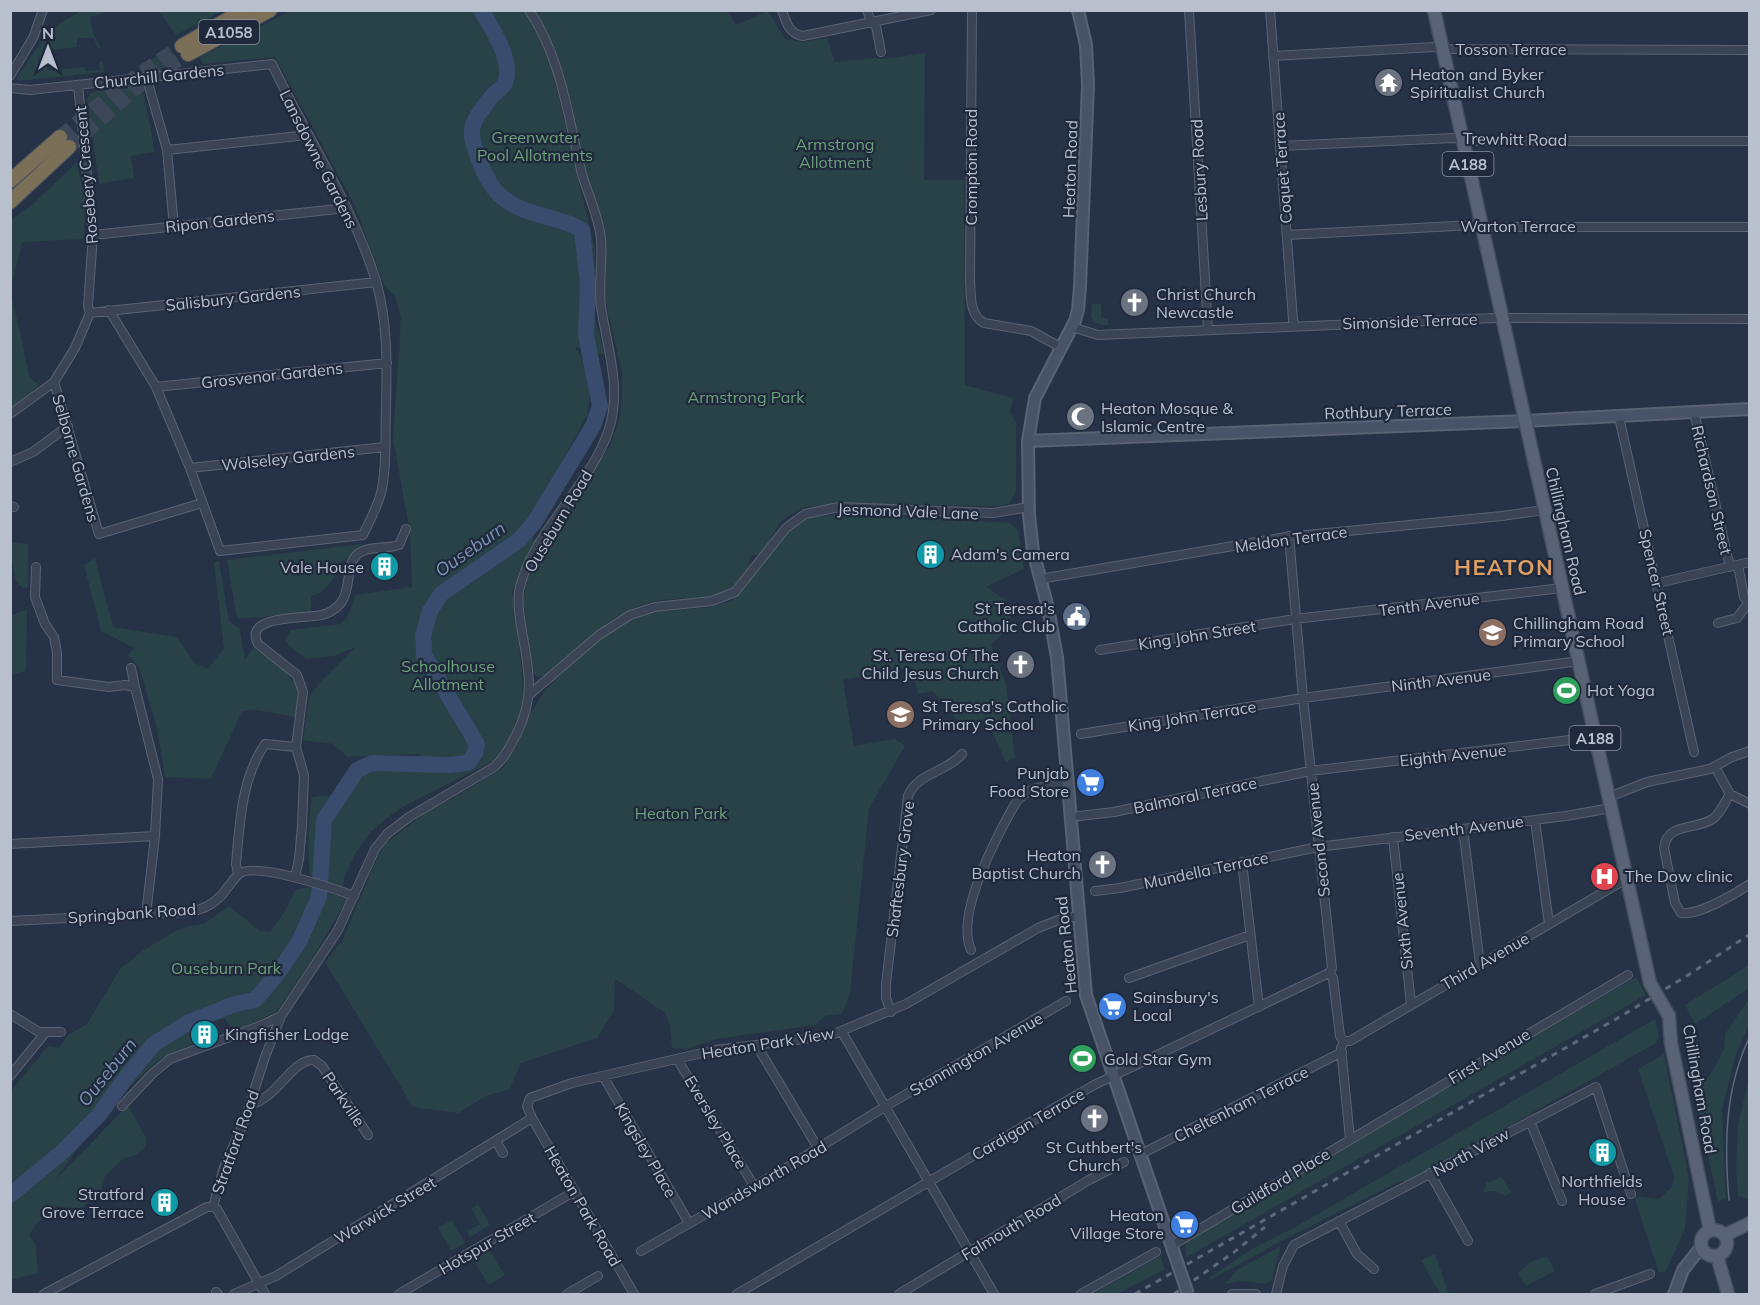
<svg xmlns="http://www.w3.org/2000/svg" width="1760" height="1305" viewBox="0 0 1760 1305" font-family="Mulish,sans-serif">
  <rect width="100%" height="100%" fill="#263246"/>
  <!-- green -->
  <path fill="#284247" d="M81,11H105L102,14L90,17L93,33L101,48L98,49L94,38H77V47L45,51V56L38,57L39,66H47L48,71L84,67L86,71L100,70L99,62L103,61L104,72L18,81L17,77L46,35L57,25Z
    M159,11H222L176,35Z
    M290,11H524L534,26L549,56L595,249V318L605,355L575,347L581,356L590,386L588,414L523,532L538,541L512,591L522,671L523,694L521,715L499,758L401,808L383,821L369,834L357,851L345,875L343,888L310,875C307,849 308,823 312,797L324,795L346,799C365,763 374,769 411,768L421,754L348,757L333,744L303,740L309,697L321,681L356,647L334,656L306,659L284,641L291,630L341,624L347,618L356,595L412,587L410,533L393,438L401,319L396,298L384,285L354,204L275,57L203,64L200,57Z
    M535,11H727L736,25L768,11L785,39L801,42L827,38L835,62L875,58C884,61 914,54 925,53L924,180H964L965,385L1013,398L1010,412L1016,422V491L1010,503L1002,506L837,504L811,506L802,508L782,520L761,554L752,555L749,559L750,568L737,586L728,591L708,597L659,600L631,609L611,620L543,676L537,677L531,669L523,601L527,580L544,546L610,446L620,417L622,392V373L604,295L605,241L579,149L560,67L553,47Z
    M169,46L182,67L137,71Z
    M142,87L155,152L131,156L134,178L99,184L87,99L90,93L97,91Z
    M77,162L85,202L84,239L22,242L11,288V220L33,204Z
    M11,293L30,378L39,385L11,408Z
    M1092,304H1101V317L1108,319V325H1101L1094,322L1091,316Z
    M851,514L1010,523L1018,530L1024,569L986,587L1006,600L1012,624L991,645L1006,684L1015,758L1006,762L987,721L962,726L933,691L918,694L912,667L843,680L854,746L895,739L905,746L869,809L850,994L842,1014L825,1016L815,1025L715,1039L687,1049L672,1048L670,1025L664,1012L615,979L614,1010L597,1038L521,1063L510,1089L486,1096L459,1113L413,1107L325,962L342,941L378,856L385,844L431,808L450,800L504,767L530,714L545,691L569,664L596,641L621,623L646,613L711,607L731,601L762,566L789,528L803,517Z
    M10,542L28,544V587L23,588L16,582L11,554Z
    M362,544L339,565L341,570C330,581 326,593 311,596V612L237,619L227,560Z
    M95,558L113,627L177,637L195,663L208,669L224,648L214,562L219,561L229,621L240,629L245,660L253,648C270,660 299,674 298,698C298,704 296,711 295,717L257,710L242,711L211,779L165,777L157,728L139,667L128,655L134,648L101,631L84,565Z
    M27,609L26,671L11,675V616Z
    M309,887L347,899L314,956L276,1012L234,1031L224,1018L197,1027L195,1044C184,1048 171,1052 161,1059C125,1085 81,1143 55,1180L128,1105L146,1138V1146L136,1155L124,1158L105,1176L102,1189L80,1210L57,1206L36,1224L29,1235L37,1247L36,1250L38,1273L11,1280V1091L48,1046L59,1048L68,1035L87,1024L120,969L141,952L175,931L189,926L204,924L229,906L260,931L270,932L285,911L295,890Z
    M1749,965V988L1695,1024L1685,1005Z
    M1636,977L1646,995L1187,1257C1182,1242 1189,1241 1199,1231Z
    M1749,999V1026L1736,1054L1722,1110L1726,1198L1718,1202L1695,1096L1713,1070L1724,1049L1725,1034Z
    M1655,1019L1659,1036L1656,1043L1417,1178L1409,1182L1400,1181L1287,1238L1209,1281L1210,1277L1252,1249L1295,1227Z
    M1664,1054L1689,1178L1685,1229L1666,1271L1659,1273L1634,1196L1658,1199L1672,1187L1674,1177L1638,1069Z
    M1749,1078L1750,1198L1748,1199L1738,1196L1736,1167L1738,1125Z
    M1502,1177L1511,1192L1505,1196L1495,1191L1484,1192L1486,1183Z
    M478,1204L490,1225L470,1237L467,1231L480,1224L471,1208Z
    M452,1220L465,1243L451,1251L438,1228Z
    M1281,1246L1272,1279L1266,1284L1243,1281L1225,1284L1237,1270Z
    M489,1250L505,1275L489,1285L473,1260Z
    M1435,1254L1449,1294H1440L1421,1260Z
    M1160,1256L1165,1269L1117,1294H1093Z
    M1547,1256L1555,1271L1526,1286L1518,1274L1530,1262Z"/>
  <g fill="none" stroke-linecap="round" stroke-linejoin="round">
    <!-- river -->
    <path stroke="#394c6e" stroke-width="16" d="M10,1195L61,1153L99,1115L127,1076L154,1044L189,1022L235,1004L255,1000L278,973L299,942L319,897L324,820L357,770L372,763L449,765L468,763L475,753L477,744L424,655L423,636L430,611L441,594L518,541L534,523L593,426L600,406L586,335L588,284L582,230C557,215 525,217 502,197C492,189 484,174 480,162C466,128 470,125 492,96C496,92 503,88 505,83C514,61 492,29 481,10"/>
    <!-- highway-tunnel -->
    <path stroke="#3c475a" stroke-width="14" stroke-dasharray="14 7" stroke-linecap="butt" d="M60,137C99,103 138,73 182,46
      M69,147L147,79L188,54"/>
    <defs>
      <path id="street" d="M782,10C786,22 789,34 803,36L931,10
        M867,10L871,22
        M972,10L970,280C971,295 969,315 984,323L1031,331L1060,347
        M1189,10L1208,330
        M1270,10L1293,320L1295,326
        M875,21L881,52
        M1273,56L1435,47L1449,49L1750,50
        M10,76L33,38L43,10
        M146,76L167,150L174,227
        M10,88L30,90L272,64C306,136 352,204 376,281C388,322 387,366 386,407C385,433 387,469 381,493C377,508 369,522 363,535L220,551L190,468L156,387L109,310
        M1280,146L1454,138L1471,141H1750
        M167,150L308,135
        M93,235L347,208
        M1287,235L1473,225L1488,227H1750
        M90,313L376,282
        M1072,327L1098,335L1495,318L1750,319
        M54,382L99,534L202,503
        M156,387L387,363
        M1694,412L1730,567
        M10,414L54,382L75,348L90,313L88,306L93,235L78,85
        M1619,417L1694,752
        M10,462L33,452L68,426
        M190,468L385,447
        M10,506L14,507
        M1289,536L1303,698L1332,968L1329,973
        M1738,565L1744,597L1750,603
        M36,567L35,597L45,624L54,637L57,653V680L109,687L125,685L135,687L158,779L155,836L146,915
        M1040,579L1286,537L1502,516L1544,510
        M1658,583L1750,562
        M1718,623L1737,618L1749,602
        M1100,650L1295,619L1562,588
        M131,668L135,687
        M530,694L599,635L630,615L655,607L712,601L735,592L786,528L805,514L839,507L993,513L1029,507
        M1081,734L1303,698L1579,661
        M1715,767L1730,794L1750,804
        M1730,794C1725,802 1721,812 1714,818C1698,831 1667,821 1664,848L1675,903L1681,913C1698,916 1735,894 1750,884
        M1609,797L1647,782L1710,769L1732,757L1750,751
        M1079,816L1114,812L1310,771L1595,737
        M1535,820L1549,924
        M1463,829L1480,964
        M1393,837L1411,1004
        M10,844L155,836
        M1242,862L1259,1007
        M238,874L236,864C240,822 241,780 265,744L296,747
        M295,877L299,859L302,826L304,775L296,747L303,692L297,675L258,644C242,613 309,620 325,614C359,602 340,566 359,553C369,546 387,549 399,545L406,529
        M1095,891L1120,888L1318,847L1566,816L1611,808
        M10,921L190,912C205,909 218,902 227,888C231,884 234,878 239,874C254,861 335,889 354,896
        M971,950C955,914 997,836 1015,804C1028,785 1047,786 1068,784
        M1329,973L1333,978L1340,1036L1344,1041L1341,1048L1350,1139
        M1129,978L1250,935
        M891,1012L886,998V984L908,796C917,773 947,772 962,754
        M10,1014L39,1032H61
        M842,1032L994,1294
        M1344,1041H1350L1626,879
        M757,1046L818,1148
        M677,1059L754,1186
        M10,1076L45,1033
        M603,1076L689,1223
        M250,1104C277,1100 291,1059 314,1060L322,1066L368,1135
        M122,1106L152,1074L170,1059L262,1025L281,1016
        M1530,1121L1562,1201
        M496,1141L503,1153
        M1139,1155L1342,1052
        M1430,1173L1468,1241
        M213,1207L224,1167L244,1122L265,1057L281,1016L338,930L375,849L387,834L409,817L494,767C505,758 510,746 517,733C535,698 529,669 522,632C520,618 517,605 519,591C531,533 591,486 609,429C622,388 607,347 601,307C598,284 603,262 601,239C599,217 588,195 582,174C568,118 562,59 529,10
        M213,1207L217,1209L265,1294
        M1339,1221L1357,1254L1374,1269
        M1171,1246L1628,975
        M641,1251L786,1168L886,1106L1066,1001
        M216,1292L218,1294
        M44,1294L207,1207H213
        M234,1294L276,1276L532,1118
        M399,1294L575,1191
        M567,1294L598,1276
        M634,1294L532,1118L527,1106L530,1098L572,1083L715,1050L829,1036L906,1004L1038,928L1061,919L1078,916
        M737,1294L1094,1085L1329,973
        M899,1294L1089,1180L1124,1162
        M1081,1294L1156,1252
        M1232,1294H1256
        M1276,1294L1283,1266L1294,1245L1596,1087L1631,1194
        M1595,1294L1650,1274"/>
      <path id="secondary" d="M1078,10L1086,45L1088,85L1080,287L1078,310L1075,321L1035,398L1028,441L1029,515L1033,551L1048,608L1057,657L1086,995L1174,1253
        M1028,441L1524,421L1750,409
        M1674,1294L1683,1270L1701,1247"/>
      <path id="primary" d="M1434,10L1650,983
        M1669,1016L1671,1043L1710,1230
        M1701 1243a13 13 0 1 1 26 0a13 13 0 1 1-26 0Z
        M1725,1235L1750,1223
        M1717,1256L1728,1294"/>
      <path id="highway" d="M182,46L244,10
        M188,54L270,10
        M10,181L60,137
        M10,202L69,147"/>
    </defs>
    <!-- street casing -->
    <use href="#street" stroke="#596272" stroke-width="10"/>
    <!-- secondary casing -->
    <use href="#secondary" stroke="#596272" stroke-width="14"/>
    <!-- primary casing -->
    <use href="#primary" stroke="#444d5e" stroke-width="15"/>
    <!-- highway casing -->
    <use href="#highway" stroke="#454f60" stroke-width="16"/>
    <!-- street -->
    <use href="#street" stroke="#3b4455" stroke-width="8"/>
    <!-- secondary -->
    <use href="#secondary" stroke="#485368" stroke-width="10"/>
    <!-- primary -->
    <use href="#primary" stroke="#596375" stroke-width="12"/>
    <!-- highway -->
    <use href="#highway" stroke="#7c6f57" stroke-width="14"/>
    <!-- tram -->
    <path stroke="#5c687c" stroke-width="1.5" d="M1729,1200C1724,1143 1725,1088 1750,1036"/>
    <!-- rail -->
    <path stroke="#5c687c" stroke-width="3" stroke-dasharray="6 6" stroke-linecap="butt" d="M1135,1294L1623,1015L1693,972L1750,934
      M1174,1294L1233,1253L1265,1227"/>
    <defs>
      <path id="secondary-bridge" d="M1174,1253L1188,1294"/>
      <path id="primary-bridge" d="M1650,983L1669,1016"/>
    </defs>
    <!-- secondary-bridge casing -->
    <use href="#secondary-bridge" stroke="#596272" stroke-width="14" stroke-linecap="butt"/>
    <!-- primary-bridge casing -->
    <use href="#primary-bridge" stroke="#444d5e" stroke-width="15" stroke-linecap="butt"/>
    <!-- secondary-bridge -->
    <use href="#secondary-bridge" stroke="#485368" stroke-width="10"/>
    <!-- primary-bridge -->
    <use href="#primary-bridge" stroke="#596375" stroke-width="12"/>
  </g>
  <!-- icons -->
  <defs>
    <symbol id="temple-disc" viewBox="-11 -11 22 22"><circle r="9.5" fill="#6b7280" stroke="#1f293b"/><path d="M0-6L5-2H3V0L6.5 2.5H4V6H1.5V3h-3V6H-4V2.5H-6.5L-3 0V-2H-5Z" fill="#fff"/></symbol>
    <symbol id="church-disc" viewBox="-11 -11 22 22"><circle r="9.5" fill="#6b7280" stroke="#1f293b"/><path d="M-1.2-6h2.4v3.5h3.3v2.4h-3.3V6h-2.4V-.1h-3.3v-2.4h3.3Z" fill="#fff"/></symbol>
    <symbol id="mosque-disc" viewBox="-11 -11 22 22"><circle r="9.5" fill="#6b7280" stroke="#1f293b"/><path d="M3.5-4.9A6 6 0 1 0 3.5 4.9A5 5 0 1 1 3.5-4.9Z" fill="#fff"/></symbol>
    <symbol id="building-disc" viewBox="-11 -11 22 22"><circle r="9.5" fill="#0f9aa8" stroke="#1f293b"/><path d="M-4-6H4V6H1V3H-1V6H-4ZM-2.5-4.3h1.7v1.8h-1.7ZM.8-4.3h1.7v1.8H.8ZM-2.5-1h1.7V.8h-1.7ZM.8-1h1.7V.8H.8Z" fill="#fff"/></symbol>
    <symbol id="civic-disc" viewBox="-11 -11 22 22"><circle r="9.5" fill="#5c6f8a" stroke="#1f293b"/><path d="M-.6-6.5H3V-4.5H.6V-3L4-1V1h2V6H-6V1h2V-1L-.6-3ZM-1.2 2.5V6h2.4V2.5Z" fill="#fff"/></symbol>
    <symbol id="school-disc" viewBox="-11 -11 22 22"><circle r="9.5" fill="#8d6e63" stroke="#1f293b"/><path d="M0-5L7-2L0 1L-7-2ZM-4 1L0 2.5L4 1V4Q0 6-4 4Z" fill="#fff"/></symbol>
    <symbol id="stadium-disc" viewBox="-11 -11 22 22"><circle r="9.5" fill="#2e9e5b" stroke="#1f293b"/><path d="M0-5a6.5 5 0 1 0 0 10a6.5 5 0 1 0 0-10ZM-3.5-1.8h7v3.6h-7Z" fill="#fff"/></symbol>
    <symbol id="supermarket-disc" viewBox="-11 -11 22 22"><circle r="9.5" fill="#3f7fe0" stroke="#1f293b"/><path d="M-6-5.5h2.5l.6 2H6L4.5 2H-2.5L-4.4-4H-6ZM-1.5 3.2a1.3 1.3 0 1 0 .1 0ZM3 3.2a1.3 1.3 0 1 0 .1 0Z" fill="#fff"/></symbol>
    <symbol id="hospital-disc" viewBox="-11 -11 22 22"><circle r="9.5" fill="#e0444e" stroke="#1f293b"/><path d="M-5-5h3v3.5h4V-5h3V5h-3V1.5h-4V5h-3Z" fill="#fff"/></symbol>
  </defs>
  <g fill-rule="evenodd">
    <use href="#temple-disc" x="1372" y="66" width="33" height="33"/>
    <use href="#church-disc" x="1118" y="286" width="33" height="33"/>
    <use href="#mosque-disc" x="1064" y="400" width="33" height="33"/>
    <use href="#building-disc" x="914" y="538" width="33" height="33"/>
    <use href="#building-disc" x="368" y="550" width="33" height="33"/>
    <use href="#civic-disc" x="1060" y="600" width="33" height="33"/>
    <use href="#school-disc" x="1476" y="616" width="33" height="33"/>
    <use href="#church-disc" x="1004" y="648" width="33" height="33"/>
    <use href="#stadium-disc" x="1550" y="674" width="33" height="33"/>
    <use href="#school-disc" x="884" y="698" width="33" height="33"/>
    <use href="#supermarket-disc" x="1074" y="766" width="33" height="33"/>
    <use href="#church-disc" x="1086" y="848" width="33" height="33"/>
    <use href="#hospital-disc" x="1588" y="860" width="33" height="33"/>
    <use href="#supermarket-disc" x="1096" y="990" width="33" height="33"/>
    <use href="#building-disc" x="188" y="1018" width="33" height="33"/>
    <use href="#stadium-disc" x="1066" y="1042" width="33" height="33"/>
    <use href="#church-disc" x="1078" y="1102" width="33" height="33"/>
    <use href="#building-disc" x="1586" y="1136" width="33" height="33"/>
    <use href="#building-disc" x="148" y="1186" width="33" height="33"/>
    <use href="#supermarket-disc" x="1168" y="1208" width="33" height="33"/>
  </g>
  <g text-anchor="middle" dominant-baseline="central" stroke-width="4.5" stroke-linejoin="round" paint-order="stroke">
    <!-- shield labels -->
    <g fill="#1f293b" stroke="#8a93a2" stroke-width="1.5">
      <rect x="199" y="20" width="60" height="24" rx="4.5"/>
      <rect x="1442.5" y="152" width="51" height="24" rx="4.5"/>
      <rect x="1569.5" y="726" width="51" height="24" rx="4.5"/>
    </g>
    <g font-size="15" font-weight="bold" fill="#b8c0ce">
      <text x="229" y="32">A1058</text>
      <text x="1468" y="164">A188</text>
      <text x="1595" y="738">A188</text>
    </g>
    <!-- street labels -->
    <g font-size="16" fill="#b8c0ce" stroke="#1f293b">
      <text x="1511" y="49">Tosson Terrace</text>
      <text transform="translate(159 76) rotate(-6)">Churchill Gardens</text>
      <text transform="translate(1515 139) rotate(1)">Trewhitt Road</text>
      <text transform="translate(319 159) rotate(63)">Lansdowne Gardens</text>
      <text transform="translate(971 167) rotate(-90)">Crompton Road</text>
      <text transform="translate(1282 168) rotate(-94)">Coquet Terrace</text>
      <text transform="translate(1070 169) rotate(-88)">Heaton Road</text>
      <text transform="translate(1199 170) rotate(-93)">Lesbury Road</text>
      <text transform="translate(86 175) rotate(-95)">Rosebery Crescent</text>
      <text transform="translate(220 221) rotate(-6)">Ripon Gardens</text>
      <text x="1518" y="226">Warton Terrace</text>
      <text transform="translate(233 298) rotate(-6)">Salisbury Gardens</text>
      <text transform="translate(1410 321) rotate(-2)">Simonside Terrace</text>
      <text transform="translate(272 375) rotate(-6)">Grosvenor Gardens</text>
      <text transform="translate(1388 411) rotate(-2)">Rothbury Terrace</text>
      <text transform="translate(76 458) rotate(74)">Selborne Gardens</text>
      <text transform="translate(288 458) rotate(-6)">Wolseley Gardens</text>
      <text transform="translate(1712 490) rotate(77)">Richardson Street</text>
      <text transform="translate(908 511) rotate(2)">Jesmond Vale Lane</text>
      <text transform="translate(558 521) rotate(-59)">Ouseburn Road</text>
      <text transform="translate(1566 531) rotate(77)">Chillingham Road</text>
      <text transform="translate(1291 539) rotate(-8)">Meldon Terrace</text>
      <text transform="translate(1657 582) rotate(77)">Spencer Street</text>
      <text transform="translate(1429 604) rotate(-7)">Tenth Avenue</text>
      <text transform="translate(1197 635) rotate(-9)">King John Street</text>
      <text transform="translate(1441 680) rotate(-7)">Ninth Avenue</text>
      <text transform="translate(1192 716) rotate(-9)">King John Terrace</text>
      <text transform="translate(1453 755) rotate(-6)">Eighth Avenue</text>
      <text transform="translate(1195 795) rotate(-12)">Balmoral Terrace</text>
      <text transform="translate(1464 828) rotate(-7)">Seventh Avenue</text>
      <text transform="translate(1318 840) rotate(-96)">Second Avenue</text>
      <text transform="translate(900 869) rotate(-83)">Shaftesbury Grove</text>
      <text transform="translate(1206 870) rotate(-12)">Mundella Terrace</text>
      <text transform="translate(132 913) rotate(-4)">Springbank Road</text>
      <text transform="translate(1402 921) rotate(-96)">Sixth Avenue</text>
      <text transform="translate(1066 945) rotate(-96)">Heaton Road</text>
      <text transform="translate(1485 961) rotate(-30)">Third Avenue</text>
      <text transform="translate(768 1043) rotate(-9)">Heaton Park View</text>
      <text transform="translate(976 1054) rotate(-30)">Stannington Avenue</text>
      <text transform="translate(1489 1056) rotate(-31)">First Avenue</text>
      <text transform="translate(1700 1089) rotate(80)">Chillingham Road</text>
      <text transform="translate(344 1099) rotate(56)">Parkville</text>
      <text transform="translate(1241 1104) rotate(-27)">Cheltenham Terrace</text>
      <text transform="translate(716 1122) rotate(59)">Eversley Place</text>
      <text transform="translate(1028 1124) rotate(-30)">Cardigan Terrace</text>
      <text transform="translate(235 1142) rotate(-70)">Stratford Road</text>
      <text transform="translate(646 1150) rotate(60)">Kingsley Place</text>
      <text transform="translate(1471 1152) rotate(-28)">North View</text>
      <text transform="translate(764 1180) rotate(-30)">Wandsworth Road</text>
      <text transform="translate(1280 1181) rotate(-31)">Guildford Place</text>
      <text transform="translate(583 1206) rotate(60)">Heaton Park Road</text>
      <text transform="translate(385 1210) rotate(-31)">Warwick Street</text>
      <text transform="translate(1011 1227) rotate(-31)">Falmouth Road</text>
      <text transform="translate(487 1243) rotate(-30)">Hotspur Street</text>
    </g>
    <!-- poi labels -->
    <g font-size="16" fill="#b8c0ce" stroke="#1f293b" text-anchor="start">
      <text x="1410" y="74">Heaton and Byker<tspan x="1410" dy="18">Spiritualist Church</tspan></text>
      <text x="1156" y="294">Christ Church<tspan x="1156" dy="18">Newcastle</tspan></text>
      <text x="1101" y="408">Heaton Mosque &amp;<tspan x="1101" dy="18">Islamic Centre</tspan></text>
      <text x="951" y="554">Adam's Camera</text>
      <text x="364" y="567" text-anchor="end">Vale House</text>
      <text x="1055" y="608" text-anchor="end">St Teresa's<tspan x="1055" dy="18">Catholic Club</tspan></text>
      <text x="1513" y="623">Chillingham Road<tspan x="1513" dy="18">Primary School</tspan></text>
      <text x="999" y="655" text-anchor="end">St. Teresa Of The<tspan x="999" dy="18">Child Jesus Church</tspan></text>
      <text x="1587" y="690">Hot Yoga</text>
      <text x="922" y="706">St Teresa's Catholic<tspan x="922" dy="18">Primary School</tspan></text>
      <text x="1069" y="773" text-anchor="end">Punjab<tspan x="1069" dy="18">Food Store</tspan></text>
      <text x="1081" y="855" text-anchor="end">Heaton<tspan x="1081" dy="18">Baptist Church</tspan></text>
      <text x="1625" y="876">The Dow clinic</text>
      <text x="1133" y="997">Sainsbury's<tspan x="1133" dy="18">Local</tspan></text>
      <text x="225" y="1034">Kingfisher Lodge</text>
      <text x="1104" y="1059">Gold Star Gym</text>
      <text x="1094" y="1147" text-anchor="middle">St Cuthbert's<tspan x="1094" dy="18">Church</tspan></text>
      <text x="1602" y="1181" text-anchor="middle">Northfields<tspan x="1602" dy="18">House</tspan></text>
      <text x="144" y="1194" text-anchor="end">Stratford<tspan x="144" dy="18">Grove Terrace</tspan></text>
      <text x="1164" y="1215" text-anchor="end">Heaton<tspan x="1164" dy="18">Village Store</tspan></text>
    </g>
    <!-- park labels -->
    <g font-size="16" fill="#6ea17c" stroke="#1f293b">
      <text x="535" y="137">Greenwater<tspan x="535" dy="18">Pool Allotments</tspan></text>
      <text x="835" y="144">Armstrong<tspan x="835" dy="18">Allotment</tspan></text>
      <text x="746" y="397">Armstrong Park</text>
      <text x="448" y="666">Schoolhouse<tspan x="448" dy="18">Allotment</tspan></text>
      <text x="681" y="813">Heaton Park</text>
      <text x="226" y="968">Ouseburn Park</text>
    </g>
    <!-- water labels -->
    <g font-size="18" font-style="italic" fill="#7e94b7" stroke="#1f293b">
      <text transform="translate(470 549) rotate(-35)">Ouseburn</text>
      <text transform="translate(107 1072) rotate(-51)">Ouseburn</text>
    </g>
    <!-- district labels -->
    <g font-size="22" font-weight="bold" letter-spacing="1.5" fill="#de9f64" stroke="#1f293b">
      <text x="1504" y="567">HEATON</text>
    </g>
  </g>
  <!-- border -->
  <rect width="1760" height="1305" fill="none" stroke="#b8c0ce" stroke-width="24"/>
  <!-- north arrow -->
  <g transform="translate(48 48)" stroke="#1f293b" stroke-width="4.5" paint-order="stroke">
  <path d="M0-4.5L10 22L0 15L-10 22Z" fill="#b8c0ce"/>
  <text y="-9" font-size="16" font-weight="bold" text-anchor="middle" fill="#b8c0ce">N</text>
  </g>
</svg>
